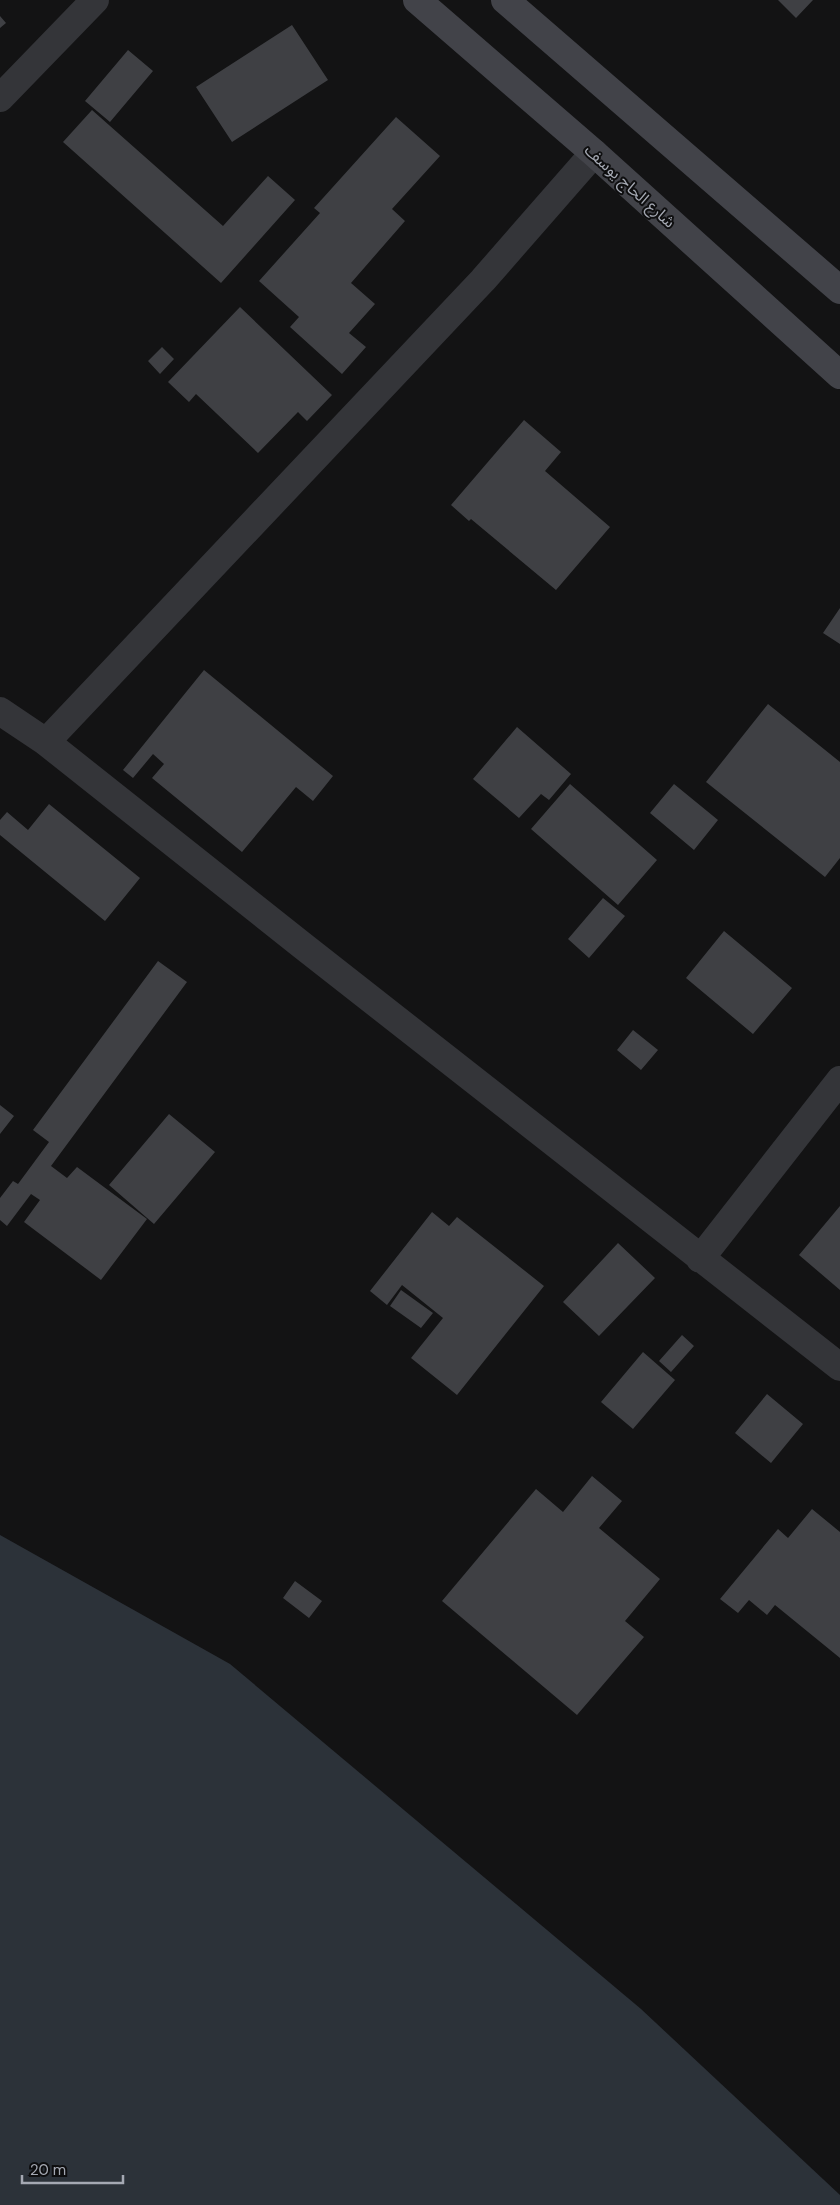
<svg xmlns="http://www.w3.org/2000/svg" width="840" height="2205" viewBox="0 0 840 2205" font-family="'DM Sans','Noto Sans Arabic',sans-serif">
  <rect width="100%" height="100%" fill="#131314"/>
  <!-- water -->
  <path fill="#2c3239" d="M0,1535L230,1664L641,2009L840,2195V2205H0Z"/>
  <!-- building -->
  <path fill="#3f4044" d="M778,0H813L796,18Z
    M0,16L6,23L0,28Z
    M292,25L328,80L232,142L196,87Z
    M128,50L153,71L110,122L85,101Z
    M92,110L223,226L268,176L295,200L221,283L63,142Z
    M396,117L440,156L392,209L405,221L351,283L375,304L349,333L366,347L342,374L290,327L299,317L259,281L320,213L314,208Z
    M240,307L332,395L307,421L298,412L258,453L196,394L189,402L168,382Z
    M162,347L174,359L160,374L148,361Z
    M524,420L561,452L545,471L610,527L556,590L471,519L469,521L451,505Z
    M840,608V644L823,633Z
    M204,670L333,776L313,801L296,787L242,852L152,778L164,764L153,754L133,778L123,770Z
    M768,704L840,762V858L825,877L706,782Z
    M517,727L571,774L549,800L541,794L519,818L473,779Z
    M570,784L657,860L618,905L531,829Z
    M674,784L718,820L694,850L650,813Z
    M49,804L140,878L105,921L0,835V820L7,812L28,830Z
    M603,898L625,916L589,958L568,939Z
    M724,931L792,988L753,1034L686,978Z
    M158,961L187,982L51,1166L67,1178L77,1167L147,1219L101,1280L24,1222L40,1200L31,1194L7,1226L0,1220V1198L13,1181L18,1184L49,1142L33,1130Z
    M633,1030L658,1050L641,1070L617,1050Z
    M0,1105L14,1116L0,1134Z
    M169,1114L215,1152L154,1224L109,1185Z
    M840,1206V1290L799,1255Z
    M432,1212L449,1226L457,1217L544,1286L457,1395L411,1358L443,1318L402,1285L387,1305L370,1291Z
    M618,1243L655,1278L599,1336L563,1302Z
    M401,1290L433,1313L421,1328L390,1306Z
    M682,1335L694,1346L671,1372L659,1361Z
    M643,1352L675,1380L633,1429L601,1402Z
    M767,1394L803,1424L771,1463L735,1433Z
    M592,1476L622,1501L599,1528L660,1579L625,1621L644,1637L577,1715L442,1601L536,1489L563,1512Z
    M812,1509L840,1532V1658L775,1605L767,1615L749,1600L738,1613L720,1599L778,1529L788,1538Z
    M295,1581L322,1601L309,1618L283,1598Z"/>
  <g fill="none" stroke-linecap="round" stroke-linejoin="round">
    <!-- minor -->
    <path stroke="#343539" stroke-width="28" d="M0,98L95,0
      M0,711L46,742L303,946L840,1367
      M46,742L483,280L594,153
      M700,1259L840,1080"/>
    <!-- secondary -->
    <path stroke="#424349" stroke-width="28" d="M417,0L594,153L840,375
      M505,0L840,290"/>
  </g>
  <g text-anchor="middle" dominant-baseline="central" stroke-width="4" stroke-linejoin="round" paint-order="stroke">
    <!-- street labels -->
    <g font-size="16" fill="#a5a9b3" stroke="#0e0e0f">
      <text transform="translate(630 186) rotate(42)">شارع الحاج يوسف</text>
    </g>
  </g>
  <!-- scale -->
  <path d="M22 2175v8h101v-8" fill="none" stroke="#a5a9b3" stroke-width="2.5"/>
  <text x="30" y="2175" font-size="15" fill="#a5a9b3" stroke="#0e0e0f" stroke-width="4" paint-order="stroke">20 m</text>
</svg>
